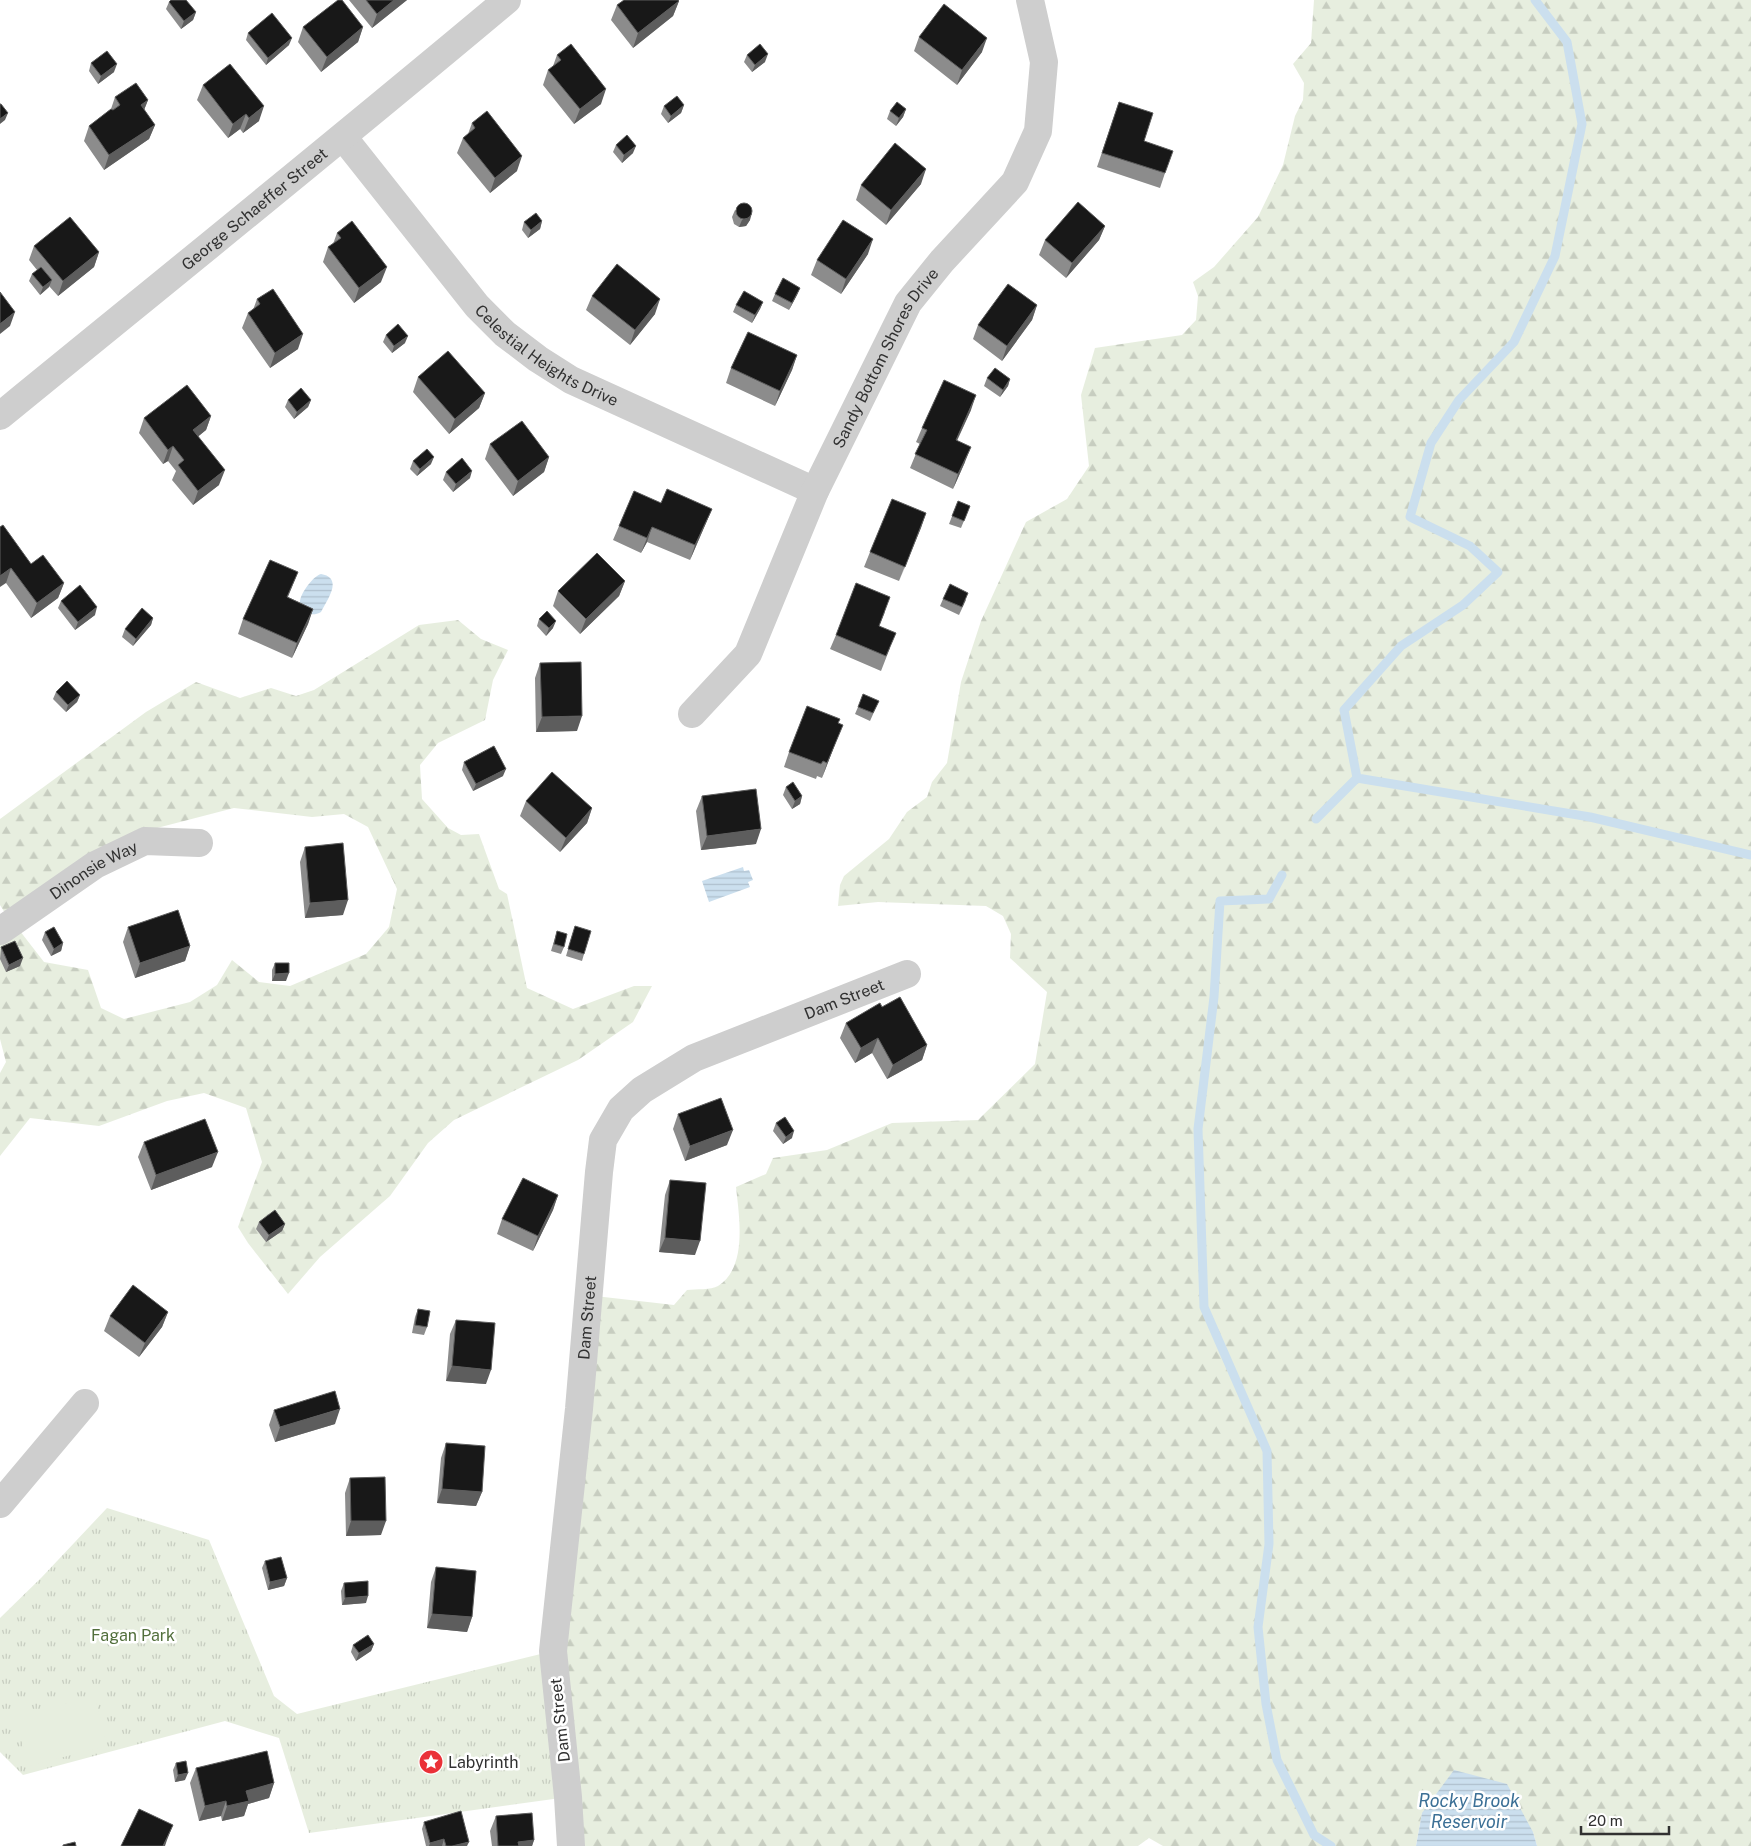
<svg xmlns="http://www.w3.org/2000/svg" width="1751" height="1846" viewBox="0 0 1751 1846" font-family="'Public Sans',sans-serif">
  <defs>
    <pattern id="forest-firs" width="22" height="20" patternUnits="userSpaceOnUse" patternTransform="scale(1.25)"><rect width="22" height="20" fill="#e7eedf"/><path d="M5 1l3.5 6h-7zM16 11l3.5 6h-7z" fill="#c7cdc0"/></pattern>
    <pattern id="park-tufts" width="24" height="20" patternUnits="userSpaceOnUse" patternTransform="scale(1.25)"><rect width="24" height="20" fill="#e7eedf"/><path d="M3 7l-1-3M5 7V3M7 7l1-3M15 17l-1-3M17 17v-4M19 17l1-3" fill="none" stroke="#c7cdc0"/></pattern>
    <pattern id="water-rules" width="6" height="5" patternUnits="userSpaceOnUse" patternTransform="scale(1.25)"><rect width="6" height="5" fill="#cbdfee"/><path d="M0 2.5h6" fill="none" stroke="#afc0cd"/></pattern>
  </defs>
  <rect width="100%" height="100%" fill="#fff"/>
  <!-- forest -->
  <path fill="url(#forest-firs)" fill-rule="evenodd" d="M1314,0H1751V1846H1537L1533,1832L1422,1813L1416,1846H1163L1149,1838L1138,1846H572L556,1641L595,1296L674,1305L687,1290C696,1289 711,1290 718,1286C748,1267 739,1216 736,1187L766,1174L773,1158L827,1150L892,1123L978,1120L1035,1064L1047,992L1010,958L1011,934L1003,916L986,906L878,902L838,906L840,885L844,876L889,839L907,812L927,797L932,782L947,763L961,682L981,621L1026,522L1067,499L1089,466L1081,395L1095,348L1182,335L1196,320L1198,296L1193,282L1214,267L1258,217L1283,165L1295,116L1303,100L1304,83L1293,64L1311,43Z
    M458,620L481,639L508,650L493,680L485,720L438,743L420,765L422,799L448,828L461,835L479,834L499,889L507,894L527,988L573,1009L634,986H652L633,1022L578,1060L454,1120L428,1143L390,1196L320,1257L288,1294L248,1243L238,1227L262,1162L246,1108L204,1093L167,1101L99,1126L30,1118L0,1156V1073L6,1062L0,1039V916L5,913L0,905V819L146,712L196,682L240,698L271,688L296,696L314,690L419,625ZM234,808L312,817L344,814L368,827L397,889L389,927L366,954L290,986L259,982L232,960L217,985L190,1002L124,1019L101,1008L88,970L44,962L6,913L130,835Z"/>
  <!-- park -->
  <path fill="url(#park-tufts)" d="M107,1508L209,1540L274,1696L297,1714L553,1651L568,1797L309,1833L279,1738L225,1721L23,1775L0,1752V1618L42,1577Z"/>
  <!-- pitch -->
  <path fill="#e7eedf" d="M95,1696L107,1746L28,1766L15,1716Z"/>
  <!-- water -->
  <path fill="url(#water-rules)" d="M321,574C344,578 327,600 321,612C313,617 299,614 300,602C300,594 313,576 321,574Z
    M743,867L744,871L749,870L753,880L748,882L750,887L709,902L702,881Z
    M1454,1770L1507,1784L1533,1832L1537,1846H1416L1422,1813Z"/>
  <g fill="none" stroke-linecap="round" stroke-linejoin="round">
    <!-- stream -->
    <path stroke="#cbdfee" stroke-width="9" d="M1357,778L1590,817L1751,855
      M1316,819L1357,778L1344,710L1401,646L1463,605L1498,572L1470,546L1410,517L1431,443L1459,400L1514,342L1555,256L1582,124L1567,42L1535,0
      M1282,875L1269,899L1220,901L1214,997L1198,1129L1204,1307L1267,1451L1269,1544L1258,1627L1266,1704L1277,1760L1314,1835L1331,1846"/>
    <!-- minor -->
    <g stroke="#cecece" stroke-width="28">
      <path id="s1" d="M343,137L477,306L505,334L538,359L571,380L815,491"/>
      <path id="s2" d="M0,416C169,278 339,141 507,0"/>
      <path id="s3" d="M692,714L748,654L815,491L908,303L942,261L1015,182L1038,131L1044,62L1030,0"/>
      <path id="s4" d="M0,931L95,865L145,841L199,843"/>
      <path d="M0,1504L85,1403"/>
      <path id="s5" d="M571,1846L568,1797L553,1651L579,1409L599,1172L603,1140L621,1109L642,1090L694,1058L907,974"/>
    </g>
  </g>
  <!-- wall -->
  <path fill="#8c8c8c" d="M349,0H407L372,28Z
    M679,1L673,16L633,48L611,20L617,5Z
    M169,2L196,12L193,20L181,29L166,9Z
    M303,27H363L358,42L321,72L298,42Z
    M248,33L289,45L266,65L246,40Z
    M919,37L982,52L957,85L914,51Z
    M557,55L601,104L574,124L543,85L548,70L553,66Z
    M747,55L765,62L752,72L744,62Z
    M91,63L114,72L98,84L89,71Z
    M203,85L259,121L243,133L240,129L228,138L197,100Z
    M115,97L148,100L144,110L155,125L149,139L104,170L84,141L89,126L111,109Z
    M1119,102L1165,173L1160,188L1097,167Z
    M684,105L681,113L668,123L661,114L664,106Z
    M906,109L903,117L896,126L887,119L890,111Z
    M472,123L517,171L490,193L457,153L463,138L468,134Z
    M616,145L633,153L622,163L613,152Z
    M921,184L886,225L856,200L861,185Z
    M735,210L750,220L746,226L739,227L734,224L732,217Z
    M542,221L540,229L528,238L522,230L524,222Z
    M1105,226L1099,240L1066,278L1039,255L1045,240Z
    M337,233L381,282L354,303L323,262L328,247L333,244Z
    M34,246L99,252L94,267L58,296L49,286V287L40,295L29,281L32,274L37,270L29,260Z
    M868,254L841,294L811,275L817,260Z
    M800,288L797,295L789,310L772,301L775,294Z
    M592,296L655,314L630,345L586,310Z
    M257,299L298,349L270,368L242,328L248,313L253,310Z
    M763,302L760,309L752,323L733,312L736,305Z
    M1037,305L1032,320L1002,361L973,339L978,325Z
    M386,335L405,343L392,353L383,342Z
    M797,355L792,370L775,406L726,383L731,368Z
    M418,377L485,393L479,408L449,434L413,392Z
    M987,378L1010,379L1008,386L1000,397L984,386Z
    M288,400H311L308,407L294,419L285,407Z
    M971,410L957,441L965,462L953,489L910,468L920,444L916,442L922,428Z
    M211,416L206,430L198,436L219,485L193,505L172,480L176,471L168,461L163,464L139,433L144,418Z
    M490,444L549,457L544,472L513,496L485,459Z
    M413,461L431,464L417,476L410,469Z
    M446,472L470,478L453,492L443,480Z
    M958,501L970,506L961,528L949,524Z
    M661,503L712,509L706,523L690,560L647,542L641,553L613,540L619,526Z
    M926,513L899,581L864,567L870,552Z
    M0,527L31,564L64,583L58,598L31,618L6,583Z
    M298,572L288,597L313,609L308,624L292,658L238,634L243,619Z
    M625,581L619,596L580,634L553,606L558,591Z
    M943,599L966,600L959,615L940,606Z
    M61,601L95,615L75,630L58,608Z
    M885,612L879,626L890,648L881,671L830,649L836,635Z
    M153,618L151,625L133,646L122,637L125,629Z
    M539,619L553,628L546,636L537,626Z
    M540,663L577,731L536,732L535,678Z
    M56,692L80,695L77,702L66,712L53,699Z
    M879,701L870,721L855,714L858,707Z
    M838,723L837,739L822,778L817,776L816,779L784,767L789,752Z
    M464,762L503,776L473,791L462,770Z
    M786,787L802,796L800,804L792,809L783,795Z
    M702,796L756,844L701,850L696,811Z
    M526,801L592,808L587,823L560,852L520,816Z
    M305,847L343,915L305,918L300,862Z
    M575,926L584,954L582,961L566,956Z
    M128,927L190,946L185,961L135,978L123,942Z
    M557,931L564,947L561,954L551,951Z
    M45,932L63,943L61,951L51,956L42,940Z
    M1,947L20,966L6,972L0,959Z
    M275,963L286,981H272V970Z
    M882,1007L927,1045L922,1060L887,1079L872,1053L855,1063L840,1038L846,1023Z
    M678,1114L727,1145L685,1161L673,1129Z
    M776,1123L792,1138L783,1144L773,1131Z
    M144,1142L212,1167L151,1190L138,1157Z
    M670,1180L695,1255L659,1252L665,1195Z
    M558,1195L553,1210L533,1251L497,1234L502,1219Z
    M259,1222L285,1224L282,1231L266,1242L256,1229Z
    M418,1309L427,1327L424,1335L412,1333L415,1317Z
    M168,1312L162,1327L139,1357L104,1331L110,1316Z
    M456,1320L486,1384L446,1381L450,1334Z
    M274,1410L335,1424L275,1442L269,1425Z
    M446,1443L482,1492L476,1506L437,1503L441,1458Z
    M350,1478L381,1535L346,1536L345,1493Z
    M265,1561L287,1578L284,1586L268,1590L262,1568Z
    M436,1567L472,1617L467,1632L427,1628L431,1582Z
    M344,1583L366,1603L342,1605L341,1591Z
    M374,1644L371,1651L356,1661L351,1652L353,1645Z
    M176,1763L185,1780L175,1782L173,1770Z
    M196,1768L274,1783L269,1798L248,1804L244,1816L222,1821L221,1816L199,1821L190,1783Z
    M496,1816L534,1840L532,1846H492L490,1831Z
    M424,1822L467,1846H426L422,1829Z"/>
  <!-- shaded-wall -->
  <path fill="#5d5d5d" d="M394,0H407L372,28L377,14Z
    M679,1L673,16L633,48L638,33Z
    M196,12L193,20L181,29L184,21Z
    M363,27L358,42L321,72L327,57Z
    M292,38L289,45L266,65L268,58Z
    M987,38L982,52L957,85L962,70Z
    M768,54L765,62L752,72L755,65Z
    M117,64L114,72L98,84L101,76Z
    M606,89L601,104L574,124L580,109Z
    M148,100L142,115L141,105Z
    M684,105L681,113L668,123L671,116Z
    M264,106L259,121L243,133L249,118Z
    M906,109L903,117L896,126L899,118Z
    M8,113L5,120L0,124V119Z
    M246,114L240,129L228,138L233,124Z
    M155,125L149,139L104,170L109,155Z
    M636,146L633,153L622,163L624,155Z
    M522,156L517,171L490,193L495,178Z
    M926,169L921,184L886,225L891,210Z
    M752,213L750,220L746,226L739,227L742,220Z
    M542,221L540,229L528,238L531,230Z
    M1105,226L1099,240L1066,278L1072,263Z
    M873,239L868,254L841,294L846,279Z
    M99,252L94,267L58,296L63,281Z
    M387,267L381,282L354,303L359,288Z
    M52,280L49,287L40,295L43,287Z
    M800,288L797,295L789,310L792,303Z
    M660,299L655,314L630,345L635,330Z
    M763,302L760,309L752,323L755,315Z
    M1037,305L1032,320L1002,361L1007,346Z
    M15,312L10,326L0,334V324Z
    M303,334L298,349L270,368L275,353Z
    M408,336L405,343L392,353L394,346Z
    M797,355L792,370L775,406L780,391Z
    M1010,379L1008,386L1000,397L1003,390Z
    M485,393L479,408L449,434L455,419Z
    M976,395L971,410L950,455L956,440Z
    M311,400L308,407L294,419L297,412Z
    M211,416L206,430L188,445L193,430Z
    M173,446L168,461L163,464L168,450Z
    M971,447L965,462L953,489L958,474Z
    M434,457L431,464L417,476L420,469Z
    M549,457L544,472L513,496L518,481Z
    M225,470L219,485L193,505L198,491Z
    M472,471L470,478L453,492L456,484Z
    M712,509L706,523L690,560L695,545Z
    M926,513L921,528L899,581L905,567Z
    M652,527L647,542L641,553L647,538Z
    M11,568L6,583L0,587V576Z
    M625,581L619,596L580,634L586,619Z
    M64,583L58,598L31,618L37,603Z
    M97,607L95,615L75,630L78,622Z
    M313,609L308,624L292,658L297,643Z
    M153,618L151,625L133,646L136,639Z
    M556,621L553,628L546,636L549,628Z
    M80,695L77,702L66,712L68,705Z
    M582,716L577,731L536,732L542,717Z
    M843,725L837,739L822,778L827,763Z
    M506,769L503,776L473,791L476,784Z
    M802,796L800,804L792,809L795,801Z
    M592,808L587,823L560,852L566,838Z
    M761,829L756,844L701,850L707,836Z
    M348,900L343,915L305,918L310,903Z
    M63,943L61,951L51,956L54,949Z
    M190,946L185,961L135,978L140,963Z
    M23,958L20,966L6,972L9,965Z
    M289,973L286,981H272L275,974Z
    M878,1038L872,1053L855,1063L861,1048Z
    M927,1045L922,1060L887,1079L893,1065Z
    M733,1130L727,1145L685,1161L690,1146Z
    M794,1131L792,1138L783,1144L786,1137Z
    M218,1152L212,1167L151,1190L156,1175Z
    M558,1195L553,1210L533,1251L538,1236Z
    M285,1224L282,1231L266,1242L269,1235Z
    M665,1238L700,1241L695,1255L659,1252Z
    M168,1312L162,1327L139,1357L145,1343Z
    M452,1366L491,1370L486,1384L446,1381Z
    M340,1409L335,1424L275,1442L280,1427Z
    M442,1489L482,1492L476,1506L437,1503Z
    M351,1521H386L381,1535L346,1536Z
    M287,1578L284,1586L268,1590L270,1582Z
    M368,1596L366,1603L342,1605L345,1598Z
    M432,1614L472,1617L467,1632L427,1628Z
    M374,1644L371,1651L356,1661L359,1653Z
    M188,1773L185,1780L175,1782L178,1775Z
    M274,1783L269,1798L248,1804L244,1816L222,1821L227,1806L246,1791Z
    M226,1801L221,1816L199,1821L205,1806Z
    M173,1825L167,1840L165,1846H163Z
    M444,1839L442,1846H429L430,1843Z
    M534,1840L532,1846H517L518,1842Z
    M469,1842L467,1846H452Z"/>
  <!-- building -->
  <path fill="#181818" stroke="#5d5d5d" d="M171,0H186L196,12L184,21L169,2Z
    M338,0H342L363,27L327,57L303,27Z
    M366,0H394L377,14Z
    M624,0H678L679,1L638,33L617,5Z
    M944,4L987,38L962,70L919,37Z
    M272,13L292,38L268,58L248,33Z
    M571,44L606,89L580,109L548,70L561,60L557,55Z
    M760,44L768,54L755,65L747,55Z
    M107,51L117,64L101,76L91,63Z
    M230,64L264,106L249,118L246,114L233,124L203,85Z
    M136,83L148,100L141,105L155,125L109,155L89,126L111,109L113,110L120,105L115,97Z
    M677,96L684,105L671,116L664,106Z
    M897,102L906,109L899,118L890,111Z
    M1119,102L1153,113L1144,141L1173,151L1165,173L1102,153Z
    M0,104H1L8,113L0,119Z
    M487,111L522,156L495,178L463,138L475,128L472,123Z
    M627,135L636,146L624,155L616,145Z
    M895,143L926,169L891,210L861,185Z
    M1078,202L1105,226L1072,263L1045,240Z
    M736 211a8 8 0 1 1 16 0a8 8 0 1 1-16 0Z
    M536,213L542,221L531,230L524,222Z
    M70,217L99,252L63,281L34,246Z
    M843,220L873,239L846,279L817,260Z
    M352,221L387,267L359,288L328,247L341,238L337,233Z
    M617,264L660,299L635,330L592,296Z
    M41,267L52,280L43,287L32,274Z
    M783,278L800,288L792,303L775,294Z
    M1008,284L1037,305L1007,346L978,325Z
    M273,289L303,334L275,353L248,313L260,304L257,299Z
    M744,291L763,302L755,315L736,305Z
    M0,292L15,312L0,324Z
    M398,324L408,336L394,346L386,335Z
    M748,332L797,355L780,391L731,368Z
    M448,351L485,393L455,419L418,377Z
    M995,368L1010,379L1003,390L987,378Z
    M944,380L976,395L956,440L971,447L958,474L915,454L927,430L922,428Z
    M187,385L211,416L193,430L225,470L198,491L178,465L184,460L173,446L168,450L144,418Z
    M301,388L311,400L297,412L288,400Z
    M522,421L549,457L518,481L490,444Z
    M427,449L434,457L420,469L413,461Z
    M462,458L472,471L456,484L446,472Z
    M667,489L712,509L695,545L652,527L647,538L619,526L634,491L661,503Z
    M892,499L926,513L905,567L870,552Z
    M958,501L970,506L964,521L952,516Z
    M3,525L31,564L43,555L64,583L37,603L11,568L0,576V527Z
    M597,553L625,581L586,619L558,591Z
    M270,560L298,572L287,597L313,609L297,643L243,619Z
    M856,583L890,597L879,626L896,633L886,656L836,635Z
    M950,584L968,593L962,607L943,599Z
    M80,585L97,607L78,622L61,601Z
    M142,608L153,618L136,639L125,629Z
    M547,611L556,621L549,628L539,619Z
    M581,662L582,716L542,717L540,663Z
    M67,681L80,695L68,705L56,692Z
    M863,694L879,701L873,713L858,707Z
    M807,706L840,719L838,723L843,725L827,763L823,761L821,764L789,752Z
    M494,746L506,769L476,784L464,762Z
    M552,772L592,808L566,838L526,801Z
    M793,782L802,796L795,801L786,787Z
    M756,789L761,829L707,836L702,796Z
    M343,843L348,900L310,903L305,847Z
    M178,910L190,946L140,963L128,927Z
    M575,926L591,931L584,954L568,949Z
    M54,927L63,943L54,949L45,932Z
    M557,931L567,934L564,947L554,944Z
    M15,941L23,958L9,965L1,947Z
    M275,963H289V973L275,974Z
    M900,997L927,1045L893,1065L878,1038L861,1048L846,1023L880,1003L882,1007Z
    M721,1098L733,1130L690,1146L678,1114Z
    M785,1117L794,1131L786,1137L776,1123Z
    M205,1119L218,1152L156,1175L144,1142Z
    M523,1178L558,1195L538,1236L502,1219Z
    M670,1180L706,1183L700,1241L665,1238Z
    M275,1210L285,1224L269,1235L259,1222Z
    M133,1285L168,1312L145,1343L110,1316Z
    M418,1309L430,1311L427,1327L415,1325Z
    M456,1320L495,1323L491,1370L452,1366Z
    M335,1391L340,1409L280,1427L274,1410Z
    M446,1443L485,1446L482,1492L442,1489Z
    M385,1477L386,1521H351L350,1478Z
    M281,1557L287,1578L270,1582L265,1561Z
    M436,1567L476,1571L472,1617L432,1614Z
    M368,1581V1596L345,1598L344,1583Z
    M368,1635L374,1644L359,1653L353,1645Z
    M267,1751L274,1783L246,1791L249,1801L227,1806L226,1801L205,1806L196,1768Z
    M186,1761L188,1773L178,1775L176,1763Z
    M139,1809L173,1825L163,1846H121Z
    M461,1811L469,1842L452,1846H446L444,1839L430,1843L424,1822Z
    M532,1813L534,1840L518,1842L519,1846H498L496,1816Z
    M75,1842L76,1846H63V1845Z"/>
  <!-- icons -->
  <defs>
    <symbol id="sight-disc" viewBox="-11 -11 22 22"><circle r="9.5" fill="#ea3138" stroke="#fff"/><path d="M0-6L1.8-2.2L6-1.7L2.9 1.2L3.7 5.4L0 3.3L-3.7 5.4L-2.9 1.2L-6-1.7L-1.8-2.2Z" fill="#fff"/></symbol>
  </defs>
  <g fill-rule="evenodd">
    <use href="#sight-disc" x="417" y="1748" width="28" height="28"/>
  </g>
  <g text-anchor="middle" dominant-baseline="central" stroke-width="5" stroke-linejoin="round" paint-order="stroke">
    <!-- street labels -->
    <g font-size="16" fill="#313131" stroke="#fff">
      <text stroke="none"><textPath href="#s2" startOffset="328">George Schaeffer Street</textPath></text>
      <text stroke="none"><textPath href="#s1" startOffset="302">Celestial Heights Drive</textPath></text>
      <text stroke="none"><textPath href="#s3" startOffset="409">Sandy Bottom Shores Drive</textPath></text>
      <text stroke="none"><textPath href="#s4" startOffset="112">Dinonsie Way</textPath></text>
      <text stroke="none"><textPath href="#s5" startOffset="996">Dam Street</textPath></text>
      <text stroke="none"><textPath href="#s5" startOffset="531">Dam Street</textPath></text>
      <text transform="translate(560 1720) rotate(-96)">Dam Street</text>
    </g>
    <!-- park labels -->
    <g font-size="16" fill="#526f3c" stroke="#fff">
      <text x="133" y="1635">Fagan Park</text>
    </g>
    <!-- poi labels -->
    <g font-size="16" fill="#313131" stroke="#fff" text-anchor="start">
      <text x="448" y="1762">Labyrinth</text>
    </g>
    <!-- water labels -->
    <g font-size="18" font-style="italic" fill="#3c7096" stroke="#fff">
      <text x="1469" y="1800">Rocky Brook<tspan x="1469" dy="21">Reservoir</tspan></text>
    </g>
  </g>
  <!-- scale -->
  <path d="M1581 1826v8h88v-8" fill="none" stroke="#313131" stroke-width="2.5"/>
  <text x="1588" y="1826" font-size="15" fill="#313131" stroke="#ffffff" stroke-width="4" paint-order="stroke">20 m</text>
</svg>
